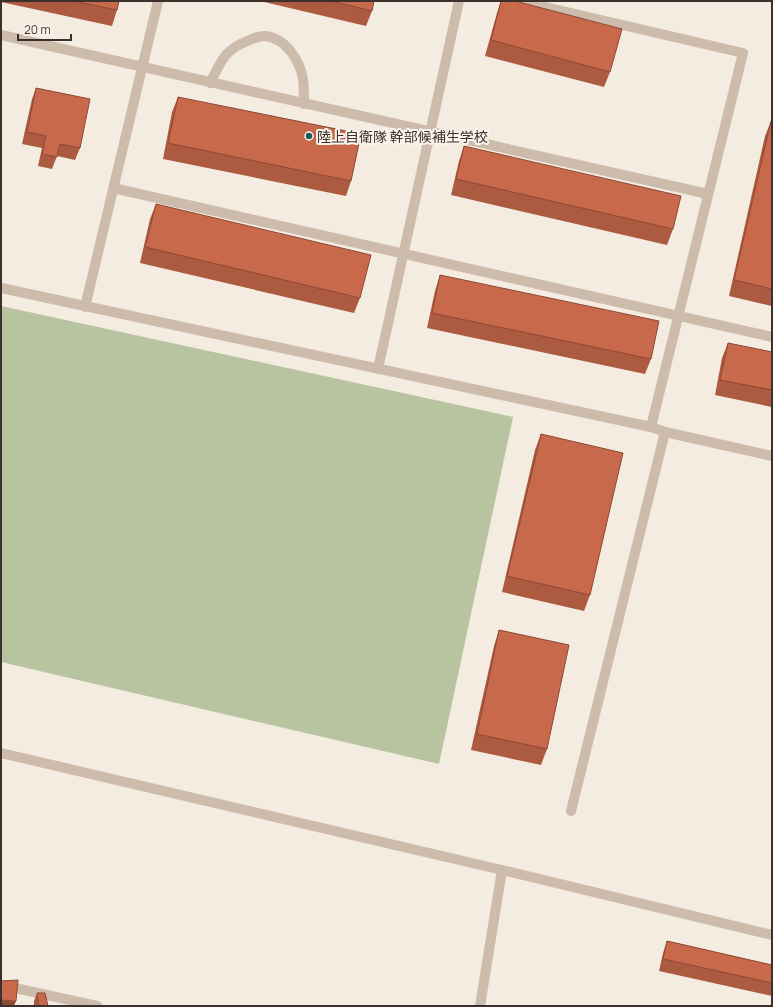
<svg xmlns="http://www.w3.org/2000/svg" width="773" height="1007" viewBox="0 0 773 1007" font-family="Manrope,'Noto Sans JP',sans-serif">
  <rect width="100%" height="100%" fill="#f4ebe1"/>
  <!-- green -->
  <path fill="#b8c4a0" d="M1,306L513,417L439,764L1,662Z"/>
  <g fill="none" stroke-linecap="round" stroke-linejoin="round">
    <!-- minor -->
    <path stroke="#cdbbac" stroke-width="10" d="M519,1L743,53L651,427
      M1,35L708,194
      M210,83C215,74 219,64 225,56C232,48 241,43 250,40C254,38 261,36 265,36C286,38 300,61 303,79C304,87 304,96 304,104
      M113,188L772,337
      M1,288L651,427L665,432L772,456
      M85,307L158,1
      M378,369L459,1
      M1,753L502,870L772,935
      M571,811L665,432
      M1,985L97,1006
      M480,1006L502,870"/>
  </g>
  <!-- wall -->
  <path fill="#ac5a40" d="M1,1H119L117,10L112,26L1,2Z
    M260,1H374L372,11L366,26Z
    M501,1H515L610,72L604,87L485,56L497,13Z
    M36,88L80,148L75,160L57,156L52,169L38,166L42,148L22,144L32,99Z
    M178,97L351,181L346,196L163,159L172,112Z
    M771,121H772V306L729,296L765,136Z
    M464,146L673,229L667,245L451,195L459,161Z
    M156,204L360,298L354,313L140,263L150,219Z
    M440,275L651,359L645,374L427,328L435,291Z
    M728,343L772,352V407L715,395L722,358Z
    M541,434L590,595L584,611L502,592L535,450Z
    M499,630L547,749L541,765L471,750L494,646Z
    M667,941L772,965V996L659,971L663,953Z
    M37,993L48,1006H34V1001Z"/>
  <!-- shaded-wall -->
  <path fill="#8c4a34" d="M1,1000L16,1001L14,1006H1Z"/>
  <!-- building -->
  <path fill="#c8694b" stroke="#8c4a34" d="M73,1H119L117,10Z
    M331,1H374L372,11Z
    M501,1H515L622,29L610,72L491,40Z
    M36,88L90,99L80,148L60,144L57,157L42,154L46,136L27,132Z
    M178,97L361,134L351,181L168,143Z
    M771,121H772V289L734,280Z
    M464,146L681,196L673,229L456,179Z
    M156,204L371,255L360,298L145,247Z
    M440,275L659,321L651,359L432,313Z
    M728,343L772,352V390L720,380Z
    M541,434L623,453L590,595L507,576Z
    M499,630L569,645L547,749L477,734Z
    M667,941L772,965V983L663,959Z
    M18,980L16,1001L1,1000V981Z
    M37,993H45L48,1006H39Z"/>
  <!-- markers -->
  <circle fill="#1f5a5e" stroke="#fbf5ee" stroke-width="1.5" cx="309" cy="136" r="4"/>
  <g text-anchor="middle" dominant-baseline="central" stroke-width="4" stroke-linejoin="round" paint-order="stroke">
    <!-- poi labels -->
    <g font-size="14" fill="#3b302b" stroke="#fbf5ee" text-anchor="start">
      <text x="317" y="136">陸上自衛隊 幹部候補生学校</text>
    </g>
  </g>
  <!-- border -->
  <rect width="773" height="1007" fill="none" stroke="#3b302b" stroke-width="4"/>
  <!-- scale -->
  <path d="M18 34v6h53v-6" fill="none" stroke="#3b302b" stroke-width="2"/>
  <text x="24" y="34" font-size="12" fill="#3b302b" stroke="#fbf5ee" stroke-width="3" paint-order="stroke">20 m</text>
</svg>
